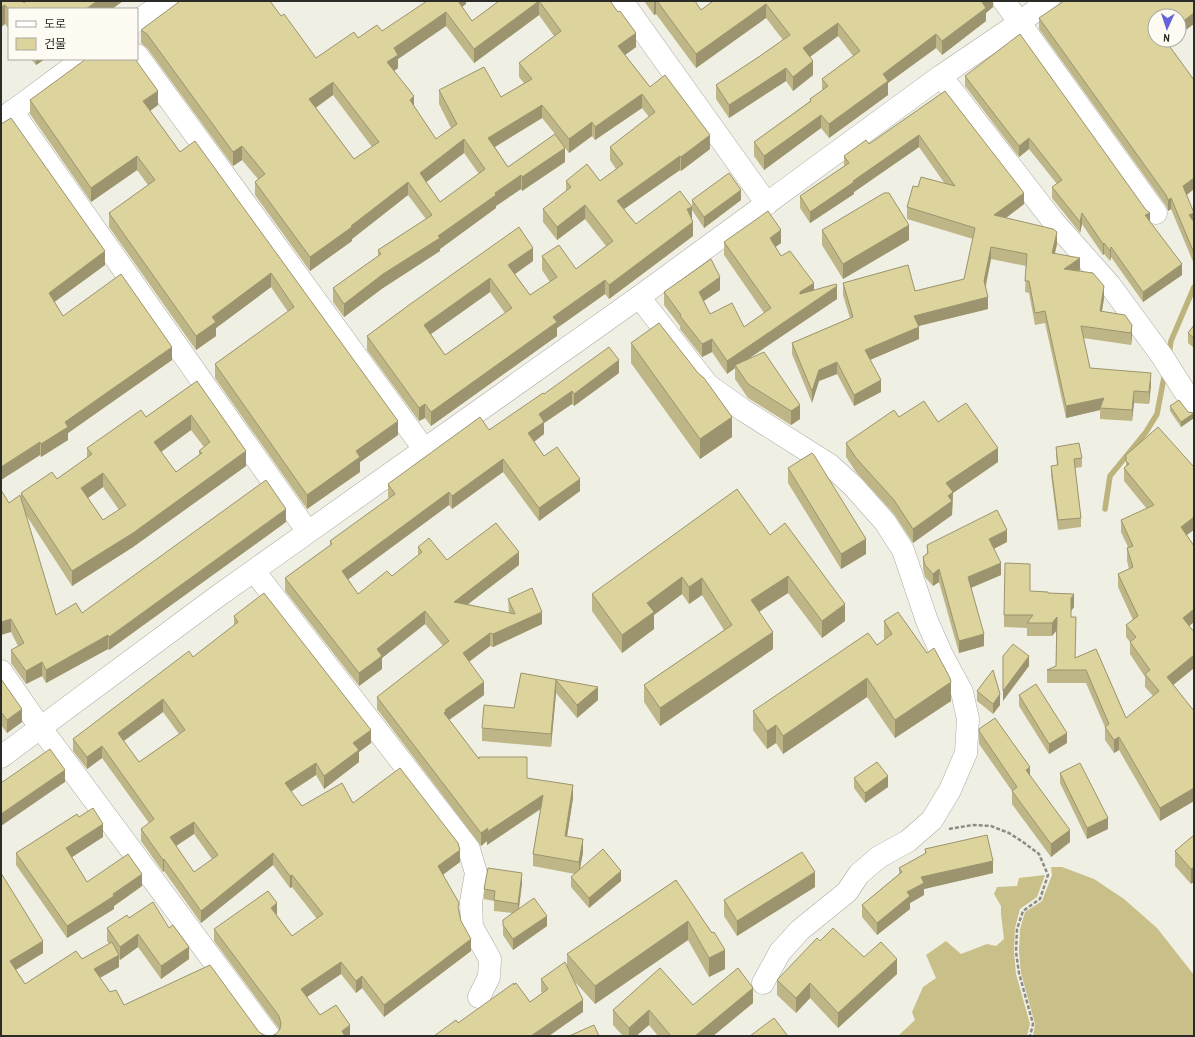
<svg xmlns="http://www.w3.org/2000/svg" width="1195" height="1037" viewBox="0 0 1195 1037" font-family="'Archivo Narrow','Noto Sans KR',sans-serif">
  <rect width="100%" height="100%" fill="#f0efe4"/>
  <!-- forest -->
  <path fill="#c8bf89" d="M1051,867H1062L1094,879L1124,899L1157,928L1194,975V1036H1033L1035,1024L1021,973L1019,952L1020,929L1025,912L1042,901L1052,875Z
    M1045,875L1037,897L1020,909L1015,928L1014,952L1016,974L1030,1024L1027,1036H898L915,1020L912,1012L923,987L936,978L926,955L946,941L961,954L987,944L996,946L1004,939L1001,914V906L994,894L997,887L1017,886L1019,878Z"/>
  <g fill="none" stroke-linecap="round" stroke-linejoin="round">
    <!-- stream -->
    <path stroke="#bcb37d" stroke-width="5.5" d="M1169,354L1171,341L1194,287
      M1105,509L1110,476L1146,432L1157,414L1165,372"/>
    <defs>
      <path id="minor" d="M622,1L767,204
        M1004,1L1156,213
        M137,21L167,1
        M137,55L424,449
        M941,76L1053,221L1110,285L1162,356L1194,406
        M12,111L308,532
        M1,120L83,59
        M639,297L708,385L743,410L830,465L853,486L885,522L903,550L927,621L942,655L962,692L968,719L966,753L950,790L932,820L908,841L879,857L859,874L847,892L800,930L780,952L763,983
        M254,571L469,849L476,873L471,902L472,927L490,959L489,977L479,997
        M1,671L40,727L269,1036
        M1,757L218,596L639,297L941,76L1019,23L1048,1"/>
    </defs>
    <!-- minor casing -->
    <use href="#minor" stroke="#acaaa0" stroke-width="23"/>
    <!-- path -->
    <path stroke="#8c8c84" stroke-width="2.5" stroke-dasharray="4 2" stroke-linecap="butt" d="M949,829L973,825L991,826L1009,833L1023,842L1039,854L1048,875L1040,899L1023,911L1017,929L1016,952L1019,973L1033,1024L1030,1036"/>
    <!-- minor -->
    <use href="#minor" stroke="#fff" stroke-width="22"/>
  </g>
  <!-- wall -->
  <path fill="#beb687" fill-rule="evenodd" d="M1,1L24,3L26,1H123L112,9H9V29L5,24L1,27Z
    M466,1V4L462,7L472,21L499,1H610L636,47L625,55L650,87L710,149L681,171L680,170L624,209L636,224L692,219L693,236L609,299L605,294L557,328V336L431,426L425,418L419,421L367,350V336L409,305L533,261L515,274L530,295L550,282L542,270V256L576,269L606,246L585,219L557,240L543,222V209L566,191V181H600L616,169L610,160V147L649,117L642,108L595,140L592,136L569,153L556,136L565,162L522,191L521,189L496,206V208L440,249V251L383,288L344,317L333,302V288L378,256V250L426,219L408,195L352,239V241L310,271L255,195V182L258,179L242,160L233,166L147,48L141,43V30L281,16L316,58L358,38L382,31ZM539,15L554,36L519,63V77L524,83L501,97L439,90V104L451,128L436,139L414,106L394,71L398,68V59L446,26L474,63ZM333,95L372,147L354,159L316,108ZM542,118L555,134L508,167L495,147ZM464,153L479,174L440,202L426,182ZM490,292L505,313L445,355L431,334Z
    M644,1H695L701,10L713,1H993V7L986,13V21L942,55L936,48L888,83V95L829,138L821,128L764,170L754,156V142L810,101V99L822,91V79L853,56L838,36L810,57L813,75L793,91L786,81L729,118L716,99V85L760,56L783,40L766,18L696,68L656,14L654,15Z
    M1039,18L1155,40H1172L1167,43L1194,189L1186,195L1194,213V264L1171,209L1168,211L1166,206L1039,29Z
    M31,59H45L36,65Z
    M965,76L1150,221L1182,275L1143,302L1111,257L1110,261L1104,254L1103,255L1082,224L1080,233L1052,198V187L1057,184L1029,149L1019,157L965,86Z
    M945,91L1024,204L1006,218L1057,244L1055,253L1080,270L1078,271L1104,298L1102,311L1132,325V337L1131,345L1083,338L1090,368L1151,385L1149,404L1134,403L1132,421L1100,419V410L1066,418L1045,323L1035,325L1029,293L1025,292L1026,266L991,259L986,286L988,309L919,326V339L870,360L881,392L854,406L837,374L819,381L812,403L792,354V343L850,318L843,295V283L915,291L964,279L973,239L907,219V207L918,187L945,184L919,147L854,192V194L810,223L800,208V196L844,167V156L869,144Z
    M30,100L158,105L150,111L180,152L398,435L360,462V472L307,509L215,378V364L288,312L271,287L216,328V336L196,350L109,227V213L148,185L137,170L91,202L30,114Z
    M1,124L105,265L54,302L63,316L172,360L68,433V440L41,457L40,455L1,480Z
    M692,200H741L704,228L692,210Z
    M822,230L909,240L843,279L822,245Z
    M724,242L781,243L775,247L781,256L814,290L837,299L748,359L800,419L791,425L748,398L735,379V368L727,374L712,352L702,357L680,329V326L664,305V292L720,290L704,301L710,314L744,327L764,313L724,255Z
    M1194,325V348L1188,343V333Z
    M631,343L732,437L700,459L631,363Z
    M619,373L574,406L572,404L544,423V434L534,442L544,456L580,491L539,521L503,472L452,509L449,505L348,579L358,594L392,576L418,555V547L447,560L519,565L467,604L509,613L508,599L542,624L493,647L490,646L469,662L484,695L449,720L479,759L527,778L573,798L567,836L583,852L580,869L621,881L589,908L571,887V877L575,874L533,866V854L541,809L487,845V841L481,846L377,709V697L443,646L425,624L382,658V669L359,686L285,591V578L330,545V541L389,498L388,497V484L489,430L544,394Z
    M197,381L246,466L133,547L72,586L26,515L56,615L82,613L286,522L109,650L108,649L46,683L42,676L26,684L11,663V650L18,646L11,632L9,503L21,499V493L57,479L87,458V448L146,417ZM191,430L204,447L199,451V455L176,472L161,452ZM103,487L119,510L103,520L88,498Z
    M1170,406L1194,418L1181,427L1170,411Z
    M899,417L938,422L998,462L953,493L952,515L913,543L894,514L856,472L846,457V443Z
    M1056,447L1082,458V467L1075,468L1081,518V527L1058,530L1051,475V466L1057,465L1056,456Z
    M1126,455L1187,535L1194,546V622L1189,626L1194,668L1173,685L1194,711V801L1160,821L1119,750L1114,753L1105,740V727L1086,683H1047V670L1056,666V630L1052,636H1027V628L1004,627V615L1030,591L1048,593L1074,607L1071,611V617L1075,658L1096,649L1126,718L1153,696L1145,687V677L1130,654V642L1126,637V625L1133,620L1118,587V574L1129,569L1127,561V548L1128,547L1121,532V520L1147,509L1124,481V468L1126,466Z
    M788,468L866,554L841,569L788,483Z
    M770,535L845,621L822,638L788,593L759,612L773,649L660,726L644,702V685L724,630L702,595L689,604L682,594L654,615V629L622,653L592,611V594Z
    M1007,542L994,549L1001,575L971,588L984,646L959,653L939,582L933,586L925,577L923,569V557L927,553V545Z
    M234,616L371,743L359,752V762L324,789L316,775L291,792L302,806L353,803L460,862L443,875L459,912L461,921L471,951L384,1017L362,988L356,993L341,974L307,997L320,1015L350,1036L276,1034L280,1030L279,1029L214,941V929L277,915L292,936L317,919L292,887L290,888L273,865L201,923L164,871L163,872L141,841V829L149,823L102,758L87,769L73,751V739L193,657L234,626ZM163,712L179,734L139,762L124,741ZM194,834L212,859L194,872L176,846Z
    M884,621L951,701L895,738L867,697L783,754L776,743L767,749L753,730V711L877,645L884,640Z
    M521,673L598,687V700L577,718L556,693L551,747L482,741V728L514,708Z
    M1,679L22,722L7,733L1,725Z
    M977,691L1000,705L993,714L977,701Z
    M1019,695L1067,743L1049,754L1019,706Z
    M979,729L1030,775L1070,842L1051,857L1012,804V791L979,744Z
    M1060,773L1108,829L1087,839L1060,783Z
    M854,778L888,787L865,803L854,788Z
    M79,817L103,837L72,857L87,882L142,886L114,906V909L67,938L16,865V853Z
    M1194,835L1191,884L1175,866V851Z
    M925,849L993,873L924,889V895L910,903V909L877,935L862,917V905L899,874V868L925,854Z
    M1,873L43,953L16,970L25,984L82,959L109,944L107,941V928L129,918L189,959L161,979L138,947L120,960L119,959V967L100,978L110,992L124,1005L259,1032L264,1035L1,1036Z
    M676,880L725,969L709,977L688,940L595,1004L575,982L583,1012L458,1023L514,985L530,1002L542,993L541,991V979L567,965V954Z
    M522,883L519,909L547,926L513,950L503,935V920L512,913L494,911V901L484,899V889Z
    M815,887L737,936L724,916V900Z
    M820,941L897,974L838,1028L810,998L796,1013L777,995V980Z
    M753,1003L713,1036H658L649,1025L636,1036H623L613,1025V1010L693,1005Z"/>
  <!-- shaded-wall -->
  <path fill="#9b946e" d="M97,1H123L112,9H86Z
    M455,1H466V4L455,12Z
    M539,1V15L474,63V49Z
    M654,1H656V14L654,15Z
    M983,1H993V7L986,13V21L942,55V41Z
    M766,4V18L696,68V54Z
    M5,5V24L1,27V7Z
    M446,12V26L398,59V68L387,76V62L394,48Z
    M1194,13V24L1179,35V24Z
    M838,23V36L803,62V48Z
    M636,33V47L618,60V46Z
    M936,34V48L888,83V95L829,138V124L883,74Z
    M1162,40H1172L1162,47Z
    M36,59H45L36,65Z
    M813,61V75L793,91V77Z
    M786,68V81L729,118V105Z
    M333,82V95L309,112V99Z
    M158,91V105L143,116V101Z
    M642,94V108L595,140V127Z
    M414,96V110L410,100Z
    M542,105V118L488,151V138Z
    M821,115V128L764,170V156Z
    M592,122V136L569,153V139Z
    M710,135V149L681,171V157Z
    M919,135V147L854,192V194L810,223V212L853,181Z
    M1029,138V149L1019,157V146Z
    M464,139V153L420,187V173Z
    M242,146V160L233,166V152Z
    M565,148V162L522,191V177Z
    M137,156V170L91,202V188Z
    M680,156V170L617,214V201Z
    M521,175V189L496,206V208L440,249V251L383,288L344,317V304L383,274L438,236L495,193Z
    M1194,178V189L1183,198V186Z
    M408,182V195L352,239V241L310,271V257Z
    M741,190V200L704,228V217Z
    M1024,193V204L994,227V215Z
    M1171,198V209L1168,211V200Z
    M585,205V219L557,240V227Z
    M692,207V220L687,209Z
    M1082,213V224L1080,233V222Z
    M1150,213V223L1145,215Z
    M1194,213V225L1189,215Z
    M693,222V236L609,299V285Z
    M909,225V240L843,279V264Z
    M781,230V243L770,251V238Z
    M1057,232V244L1052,264V253Z
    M1104,243V254L1103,255V244Z
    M991,247V259L984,292V281Z
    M1111,247V257L1110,261V251Z
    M533,248V261L508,279V265Z
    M105,251V265L49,306V293Z
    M1080,258V270L1064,280V269Z
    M1182,264V275L1143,302V292Z
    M271,273V287L216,328V336L196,350V336L212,317Z
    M720,277V290L699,304V292Z
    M490,278V292L424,339V325Z
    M605,280V294L557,328V336L431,426V412L553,317Z
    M814,283V296L800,304V292Z
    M837,286V299L736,367L735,365V368L727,374V361Z
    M1104,286V298L1100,323V311Z
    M988,297V309L914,327V316Z
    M1132,325V337L1131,345V333Z
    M919,327V339L865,362V350Z
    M712,339V352L702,357V344Z
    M172,347V360L68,433V440L41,457V444L65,422Z
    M619,360V373L574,406V394Z
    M837,362V374L819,381L812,403V391L819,370Z
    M1151,373V385L1149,404V392Z
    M881,380V392L854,406V395Z
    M572,391V404L544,423V434L528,446V433L539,414Z
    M1134,391V403L1132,421V410Z
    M1104,398L1100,408V410L1066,418V406Z
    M425,404V418L419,421V408Z
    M800,405V419L791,425V411Z
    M1194,413V418L1181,427V422Z
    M191,415V430L154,457V442Z
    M732,417V437L700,459V439Z
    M398,421V435L360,462V472L307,509V495L356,451Z
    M40,442V455L1,480V467Z
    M998,448V462L953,493L952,515L913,543V529L946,483Z
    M246,451V466L133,547L72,586V571Z
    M503,459V472L452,509V496Z
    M103,473V487L81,503V488Z
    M580,479V491L539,521V508Z
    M449,492V505L342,584V571Z
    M286,509V522L109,650V637Z
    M1194,517V530L1181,539V527Z
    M1007,530V542L989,551V539Z
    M866,539V554L841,569V554Z
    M519,552V565L454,615V602Z
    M1001,563V575L968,589V577Z
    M939,569V582L933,586V574Z
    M788,576V593L751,617V600Z
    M682,577V594L654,615V629L622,653V635L647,603Z
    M702,578V595L689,604V587Z
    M1074,594V607L1071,611V598Z
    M845,604V621L822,638V621Z
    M1194,609V622L1183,631V618Z
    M425,611V624L382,658V669L359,686V673L377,649Z
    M542,612V624L493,647V634Z
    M1057,617V630L1052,636V623Z
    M11,619V632L1,635V622Z
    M773,632V649L660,726V708Z
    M490,633V646L463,666V653Z
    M984,634V646L959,653V641Z
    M108,635V649L46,683V670Z
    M1194,655V668L1167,690V677Z
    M1029,656V666L1003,701V691Z
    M42,662V676L26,684V671Z
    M867,678V697L783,754V736Z
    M556,680V693L551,747V734Z
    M484,682V695L446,722L444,713L445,710Z
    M951,682V701L895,738V720Z
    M598,687V700L577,718V705Z
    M1000,694V705L993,714V704Z
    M163,699V712L118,745V733Z
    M22,709V722L7,733V720Z
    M776,725V743L767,749V731Z
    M371,730V743L359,752V762L324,789V776L353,743Z
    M1067,733V743L1049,754V744Z
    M1119,737V750L1114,753V740Z
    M102,746V758L87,769V757Z
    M316,763V775L285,795V783Z
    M1030,767V780L1026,770Z
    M65,770V782L1,826V814Z
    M888,776V787L865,803V793Z
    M573,785V798L565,849V836Z
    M1194,788V801L1160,821V808Z
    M543,795V807L487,845V841L481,846V833L488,828Z
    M1108,818V829L1087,839V828Z
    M194,822V834L170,850V837Z
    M103,824V837L66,861V848Z
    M1070,830V842L1051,857V844Z
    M583,839V852L579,874V862Z
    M460,850V862L438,878V866Z
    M273,853V865L201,923V911Z
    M164,859V871L163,872V860Z
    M993,861V873L924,889V895L910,903V909L877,935V923L921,877Z
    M1194,867V882L1191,884V869Z
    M621,871V881L589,908V898Z
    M815,872V887L737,936V921Z
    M522,873V883L518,914V904Z
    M142,874V886L114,906V909L67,938V926Z
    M292,875V887L290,888V876Z
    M277,903V915L271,908Z
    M547,916V926L513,950V939Z
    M688,921V940L595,1004V986Z
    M138,934V947L120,960V947Z
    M471,939V951L384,1017V1005Z
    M43,941V953L10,973V961Z
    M189,947V959L161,979V966Z
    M725,950V969L709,977V958Z
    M119,955V967L94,981V969Z
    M897,959V974L838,1028V1013Z
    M341,962V974L301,1001V989Z
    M362,976V988L356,993V981Z
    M810,983V998L796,1013V998Z
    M753,988V1003L713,1036H695Z
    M583,1000V1012L549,1036H531Z
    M649,1010V1025L636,1036H629V1028Z
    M350,1025V1036H342V1031Z"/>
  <!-- building -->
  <path fill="#ddd49d" stroke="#9b946e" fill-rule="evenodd" d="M1,1H23L24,3L26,1H97L86,9H9V10L5,5L1,7Z
    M180,1H270L281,16L284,14L316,58L354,32L358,38L377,25L382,31L427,1H458L472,21L499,1H539L474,49L446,12L394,48L398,55L387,62L414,96L410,100L436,139L457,124L439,90L484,67L501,97L532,79L519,63L561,31L539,1H610L618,12L620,11L636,33L618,46L650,87L665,75L710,135L681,157L680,156L617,201L636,224L680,191L692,207L687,209L693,222L609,285L605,280L553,317L557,322L431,412L425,404L419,408L367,336L409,305L519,227L533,248L508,265L530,295L557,277L542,256L559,245L576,269L613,241L585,205L557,227L543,209L571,187L566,181L587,164L600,181L623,164L610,147L655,112L642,94L595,127L592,122L569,139L542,105L488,138L508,167L555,134L565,148L522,177L521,175L495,193L496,195L438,236L440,238L383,274L344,304L333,288L381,254L378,250L432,215L408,182L351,226L352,227L310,257L255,182L265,174L242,146L233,152L147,34L141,30ZM333,82L379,142L354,159L309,99ZM464,139L485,169L440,202L420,173ZM490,278L512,308L445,355L424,325Z
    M657,1H695L701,10L713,1H983L982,2L986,8L942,41L936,34L883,74L888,81L829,124L821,115L764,156L754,142L811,101L810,99L828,86L822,79L860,51L838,23L803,48L813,61L793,77L786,68L729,105L716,85L760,56L790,35L766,4L696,54Z
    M1064,1H1194V13L1179,24V16H1155V40H1165L1194,80V178L1183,186L1194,213L1189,215L1194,222V253L1171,198L1168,200L1166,195L1039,18Z
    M1020,34L1146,210L1150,213L1145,215L1182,264L1143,292L1111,247L1110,251L1104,243L1103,244L1082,213L1080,222L1052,187L1062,180L1029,138L1019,146L965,76Z
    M86,59H135L158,91L143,101L180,152L195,141L398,421L356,451L360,457L307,495L215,364L294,307L271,273L212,317L216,322L196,336L109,213L155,180L137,156L91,188L30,100Z
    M945,91L1024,193L994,215L1053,229L1057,232L1052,253L1080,258L1064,269L1093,273L1104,286L1100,311L1125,315L1132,325L1131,333L1081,326L1090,368L1151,373L1149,392L1134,391L1132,410L1100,408L1104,398L1066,406L1045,311L1035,313L1029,281H1025L1027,254L991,247L984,281L988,297L914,316L919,327L865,350L881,380L854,395L837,362L819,370L812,391L792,343L853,317L843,283L908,265L915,291L964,279L975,228L907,207L913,186L918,187L921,177L955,186L919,135L853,181L854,182L810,212L800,196L849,163L844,156L866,140L869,144Z
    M11,118L105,251L49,293L63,316L121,274L172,347L65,422L68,427L41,444L40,442L1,467V124Z
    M729,173L741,190L704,217L692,200Z
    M884,193H889L909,225L843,264L822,230Z
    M768,211L781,230L770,238L781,256L790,251L814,283L800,292V294L836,284L837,286L727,361L712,339L702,344L680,316L681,315L664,292L711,259L720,277L699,292L710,314L732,303L744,327L771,308L724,242Z
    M659,323L698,373L704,378L732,417L700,439L631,343Z
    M1194,325V338L1188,333Z
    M609,347L619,360L574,394L572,391L539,414L544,422L528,433L544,456L557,447L580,479L539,508L503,459L452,496L449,492L342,571L358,594L387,571L392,576L422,552L418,547L429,538L447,560L496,523L519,552L454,602L515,614L508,599L532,588L542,612L493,634L490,633L463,653L484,682L445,710L446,711L444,713L479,759V757H527V778L573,785L565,836L583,839L579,862L533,854L543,795L487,832L488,828L481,833L377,697L449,641L425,611L377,649L382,656L359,673L285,578L332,544L330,541L395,494L388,484L480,417L489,430L543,393L544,394Z
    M764,352L800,405L791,411L748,384L735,365Z
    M197,381L246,451L133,533L72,571L21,493L52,472L57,479L92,454L87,448L141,410L146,417ZM191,415L210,442L199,451L202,453L176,472L154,442ZM103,473L126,505L103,520L81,488Z
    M1179,400L1188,412L1194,413L1181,422L1170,406Z
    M924,401L938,422L966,403L998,448L946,483L953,492L948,496L952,501L913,529L894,500L856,458L846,443L894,410L899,417Z
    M1158,427L1194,467V517L1181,527L1194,546V609L1183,618L1194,632V655L1167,677L1194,711V788L1160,808L1119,737L1114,740L1105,727L1109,724L1086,670H1047L1056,666L1057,617L1052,623H1027L1033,615H1004L1005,563L1030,564V591L1048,592V593L1074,594L1071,598V617H1076L1075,658L1096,649L1126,718L1159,691L1145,674L1150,670L1130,642L1136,637L1126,625L1138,616L1118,574L1133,567L1127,548L1133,546L1121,520L1154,505L1124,468L1129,464L1126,461V455Z
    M1079,443L1082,458L1074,459L1081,518L1058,520L1051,466L1058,465L1056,447Z
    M812,453L814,455L866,539L841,554L788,468Z
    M266,480L286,509L109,637L108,635L46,670L42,662L26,671L11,650L24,643L11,619L1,622V490L9,503L20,495L56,615L76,603L82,613Z
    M737,489L770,535L785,523L845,604L822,621L788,576L751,600L773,632L660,708L644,685L732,625L702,578L689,587L682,577L647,603L654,612L622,635L592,594Z
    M997,510L1007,530L989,539L1001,563L968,577L984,634L959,641L939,569L933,574L925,565L923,557L928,553L927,545Z
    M264,593L371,730L353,743L359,750L324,776L316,763L285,783L302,806L342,783L353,803L400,768L458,843L460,850L438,866L459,903L458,907L461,921L471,939L384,1005L362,976L356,981L341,962L301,989L320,1015L336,1005L350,1025L342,1031L345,1036H271L276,1034L280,1029L281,1023L279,1016L214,929L268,891L277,903L271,908L292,936L323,914L292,875L290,876L273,853L201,911L164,859L163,860L141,829L154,819L102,746L87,757L73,739L189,651L193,657L238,622L234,616ZM163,699L185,730L139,762L118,733ZM194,822L218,855L194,872L170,837Z
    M898,612L927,653L934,648L950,678L951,682L895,720L867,678L783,736L776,725L767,731L753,711L868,633L877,645L892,634L884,621Z
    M1013,644L1029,656L1003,691V656Z
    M993,670L1000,694L993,704L977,691Z
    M521,673L598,687L577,705L556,680L551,734L482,728L484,705L514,708Z
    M1,679L22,709L7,720L1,712Z
    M1036,684L1067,733L1049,744L1019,695Z
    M995,718L1030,767L1026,770L1070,830L1051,844L1012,791L1017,787L979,731V729Z
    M50,749L65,770L1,814V783Z
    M877,762L888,776L865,793L854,778Z
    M1080,763L1108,818L1087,828L1060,773Z
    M93,808L103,824L66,848L87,882L128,854L142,874L113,894L114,896L67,926L16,853L77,814L79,817Z
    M987,835L993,861L921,877L924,883L907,892L910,896L877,923L862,905L902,872L899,868L926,853L925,849Z
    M1194,835V867L1191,869L1175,851Z
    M603,849L621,871L589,898L571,877Z
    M802,852L815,872L737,921L724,900Z
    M488,868L522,873L518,904L494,900L495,891L484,889Z
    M1,873L43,941L10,961L25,984L76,951L82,959L112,942L119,955L94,969L110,992L116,990L124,1005L210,965L259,1032L264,1035L269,1036H1Z
    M676,880L712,933L714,932L725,950L709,958L688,921L595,986L567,954Z
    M534,898L547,916L513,939L503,925V920Z
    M153,902L169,928L173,925L189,947L161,966L138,934L120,947L107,928L127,915L129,918Z
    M833,928L864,957L881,942L897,959L838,1013L810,983L796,998L777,980L817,938L820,941Z
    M565,962L583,1000L531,1036H434L456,1020L458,1023L514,983V985L516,983L530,1002L548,989L541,979Z
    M660,968L693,1005L738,968L753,988L695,1036H671L649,1010L629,1028L613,1010Z
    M774,1018L787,1035L785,1036H750Z
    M594,1025L599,1036H569Z"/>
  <!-- border -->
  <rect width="1195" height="1037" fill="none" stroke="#2b2b27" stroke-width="4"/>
  <!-- legend -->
  <rect x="8" y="8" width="130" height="52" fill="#fefcf2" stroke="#aaa8a1"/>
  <rect x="16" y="21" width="20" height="6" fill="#ffffff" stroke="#aaa8a1"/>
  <text x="44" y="28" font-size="12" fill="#2b2b27">도로</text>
  <rect x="16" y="38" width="20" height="12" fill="#ddd49d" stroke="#aaa8a1"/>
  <text x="44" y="48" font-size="12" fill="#2b2b27">건물</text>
  <!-- north arrow -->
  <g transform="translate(1167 28) rotate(183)"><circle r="19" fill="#fefcf2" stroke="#aaa8a1"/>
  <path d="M0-3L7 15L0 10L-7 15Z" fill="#6463dc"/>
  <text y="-6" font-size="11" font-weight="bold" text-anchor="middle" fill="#2b2b27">N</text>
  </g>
</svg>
